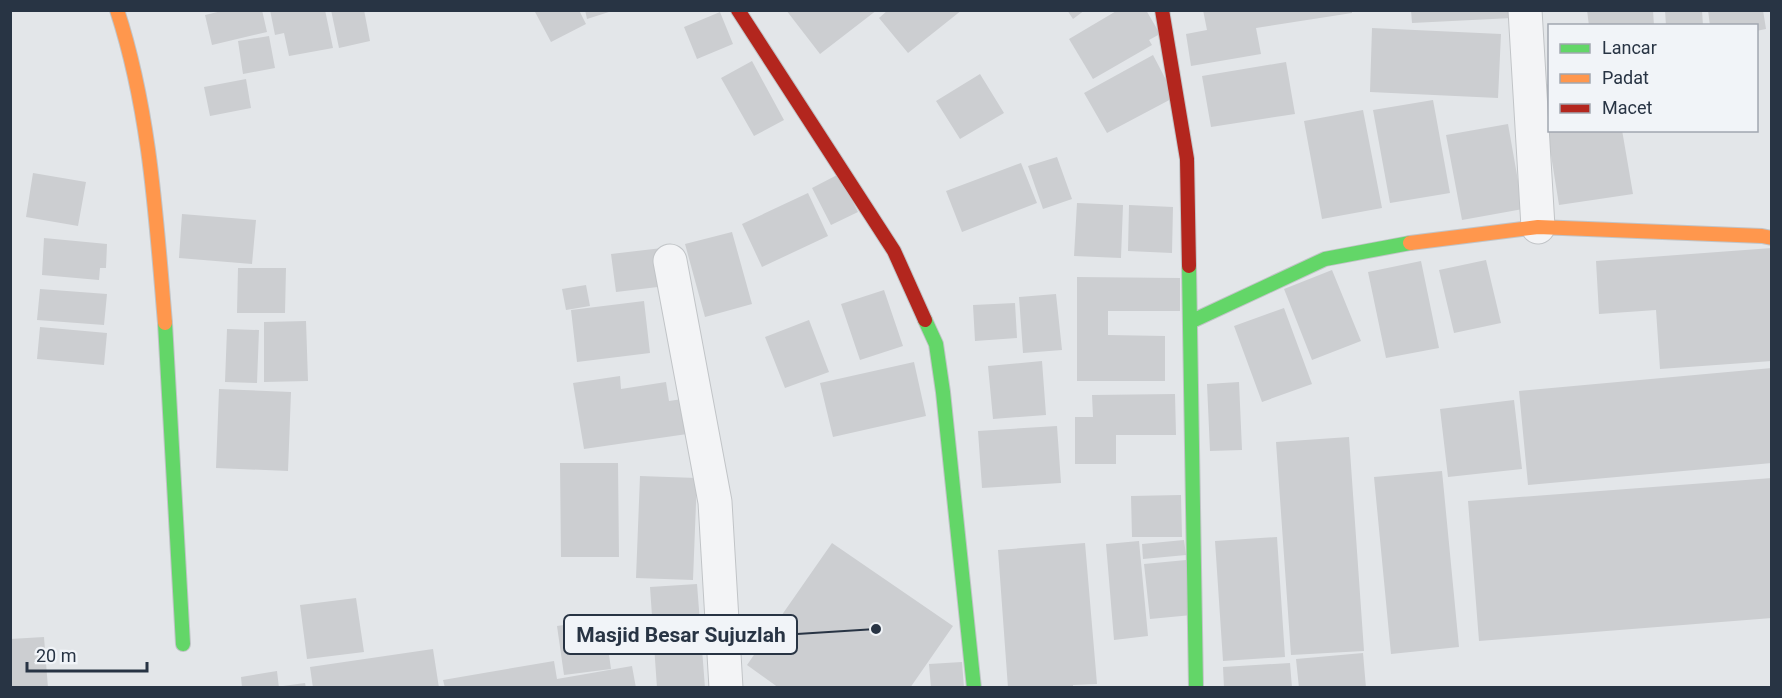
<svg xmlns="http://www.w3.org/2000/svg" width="1782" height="698" viewBox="0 0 1782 698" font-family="Roboto,sans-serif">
  <rect width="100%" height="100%" fill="#e3e6e9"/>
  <!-- building -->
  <path fill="#ccced1" d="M226,10H262L267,32L212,45L205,15Z
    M270,10H325L333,48L289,56L284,33L275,35Z
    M331,10H364L370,41L339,48Z
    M534,10H579L586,24L551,42Z
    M585,10H612V11L587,19Z
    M786,10H877L820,54Z
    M888,10H962L908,53L879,18Z
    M1067,10H1085L1073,19Z
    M1118,10H1146L1160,34L1149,40L1152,45L1093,79L1069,39Z
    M1203,10H1352V13L1256,28L1261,54L1191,66L1186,34L1207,30Z
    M1411,10H1512V18L1412,23Z
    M1587,10H1653L1654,26H1589Z
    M1665,10H1702L1703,26H1666Z
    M1708,10H1763L1766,29L1756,31V26H1710Z
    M720,12L733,44L697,59L684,27Z
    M1372,28L1501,34L1498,98L1370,92Z
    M269,36L275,68L243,74L238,41Z
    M1153,55L1175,97L1107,133L1084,93Z
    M752,61L784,120L754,136L721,78Z
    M1286,62L1295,114L1211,127L1202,76Z
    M980,74L1004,113L960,139L936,101Z
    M246,79L251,108L210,116L204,87Z
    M1550,84V130H1622L1633,194L1559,205L1540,86Z
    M1433,100L1450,193L1390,203L1373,110Z
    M1363,110L1382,208L1322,219L1304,121Z
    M1508,124L1523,209L1462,220L1446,135Z
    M1057,157L1072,199L1043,209L1028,166Z
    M1021,163L1037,203L962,232L946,191Z
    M33,173L86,182L78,226L26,217Z
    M839,174L858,212L831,225L812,188Z
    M808,193L828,236L762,267L742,224Z
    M1077,203L1123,205L1121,258L1074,256Z
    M1129,205L1173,207L1172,253L1128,251Z
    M182,214L256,220L252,264L179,258Z
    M732,232L752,304L705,317L685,244Z
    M44,238L107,244L106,268H100L99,280L42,275Z
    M662,248L666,286L616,292L611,254Z
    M1772,248V361L1660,369L1656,310L1599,314L1596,261Z
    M1486,260L1501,323L1454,333L1439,270Z
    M1421,261L1439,348L1386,358L1368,272Z
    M238,268H286L285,313H237Z
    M1332,270L1361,341L1312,360L1284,289Z
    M1077,277L1180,278V311H1108V335L1165,336V381H1077Z
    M586,285L590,306L566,310L562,289Z
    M40,289L107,294L104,325L37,320Z
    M884,290L903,346L860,360L841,304Z
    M1056,294L1062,350L1023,353L1019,297Z
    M644,301L650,353L577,362L571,310Z
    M1015,303L1017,338L975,341L973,305Z
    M1284,308L1312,384L1262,402L1234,326Z
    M809,320L829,372L785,388L765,337Z
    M306,321L308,381L264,382V322Z
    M40,327L107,333L104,365L37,359Z
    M227,329L259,330L257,383L225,382Z
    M1042,361L1046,415L993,419L988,366Z
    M914,362L926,416L833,437L820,383Z
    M1772,368V463L1528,485L1519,391Z
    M620,376L621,389L666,382L669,401L689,398L694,433L584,449L573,383Z
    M1239,382L1242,450L1210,451L1207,384Z
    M219,389L291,392L288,471L216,468Z
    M1175,394L1176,435H1116V464H1075V417H1093L1092,395Z
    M1514,400L1522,469L1448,477L1440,409Z
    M1057,426L1061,483L982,488L978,431Z
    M1349,437L1364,651L1291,655L1276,442Z
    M560,463H618L619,557H561Z
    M1442,471L1459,647L1391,654L1374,477Z
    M640,476L697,478L693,580L636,578Z
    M1772,478V618L1479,641L1468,501Z
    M1181,495L1182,537H1132L1131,496Z
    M1277,537L1285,657L1223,661L1215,541Z
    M1184,540L1186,555L1143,559L1142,544Z
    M1139,541L1148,636L1114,640L1106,544Z
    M832,543L953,626L910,688H779L747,665Z
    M1085,543L1097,684L1073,685V688H1008L998,550Z
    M1186,560L1192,615L1150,619L1144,564Z
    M697,584L705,688H657L650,587Z
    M356,598L364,652L307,659L300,605Z
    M604,619L611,669L564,675L557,626Z
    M44,637L48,688H10V639Z
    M433,649L439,688H313L310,667Z
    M1363,653L1366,688H1299L1296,659Z
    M554,661L557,679L632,666L636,688H445L443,680Z
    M962,662L964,688H931L929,664Z
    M1290,663L1292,688H1224L1223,667Z
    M277,671L279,688H242L241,677Z
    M305,683L306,688H283V686Z"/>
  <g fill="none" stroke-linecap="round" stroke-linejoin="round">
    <defs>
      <path id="street" d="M1525,10L1538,227
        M670,261L715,502L726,688"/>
      <path id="fast" d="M1189,266L1196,688
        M925,320L936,344L943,392L974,688
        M1190,322L1325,259L1410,243
        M165,323L183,644"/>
      <path id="slow" d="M117,10C150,111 156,217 165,323
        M1410,243L1538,227L1762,236L1772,238"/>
      <path id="jam" d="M738,10L894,251L925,320
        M1162,10L1187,159L1189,266"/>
    </defs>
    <!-- street casing -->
    <use href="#street" stroke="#c1c4c7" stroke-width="35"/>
    <!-- fast casing -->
    <use href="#fast" stroke="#c1c4c7" stroke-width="16"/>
    <!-- slow casing -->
    <use href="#slow" stroke="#c1c4c7" stroke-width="16"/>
    <!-- jam casing -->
    <use href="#jam" stroke="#c1c4c7" stroke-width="16"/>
    <!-- street -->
    <use href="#street" stroke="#f3f4f6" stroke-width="33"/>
    <!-- fast -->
    <use href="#fast" stroke="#63d668" stroke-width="14"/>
    <!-- slow -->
    <use href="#slow" stroke="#ff974d" stroke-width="14"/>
    <!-- jam -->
    <use href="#jam" stroke="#b3261e" stroke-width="14"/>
  </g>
  <!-- callouts -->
  <path fill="none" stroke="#283444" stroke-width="2" d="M876 629L797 634"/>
  <circle fill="#283444" stroke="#f1f4f8" stroke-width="2" cx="876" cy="629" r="6"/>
  <rect fill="#f1f4f8" stroke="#283444" stroke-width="2" x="564" y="615" width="233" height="39" rx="6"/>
  <g font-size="21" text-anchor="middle" font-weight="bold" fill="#283444">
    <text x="681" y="642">Masjid Besar Sujuzlah</text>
  </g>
  <!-- border -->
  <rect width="1782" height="698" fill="none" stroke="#283444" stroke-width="24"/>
  <!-- legend -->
  <rect x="1548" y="24" width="210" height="108" fill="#f1f4f8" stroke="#a1a7b0" stroke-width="1.5"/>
  <rect x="1560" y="44" width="30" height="9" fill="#63d668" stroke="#a1a7b0" stroke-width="1.5"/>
  <text x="1602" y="54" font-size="18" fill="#283444">Lancar</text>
  <rect x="1560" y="74" width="30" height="9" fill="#ff974d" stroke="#a1a7b0" stroke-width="1.5"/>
  <text x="1602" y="84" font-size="18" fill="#283444">Padat</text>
  <rect x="1560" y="104" width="30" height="9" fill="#b3261e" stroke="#a1a7b0" stroke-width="1.5"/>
  <text x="1602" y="114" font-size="18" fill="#283444">Macet</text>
  <!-- scale -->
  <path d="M27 662v9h120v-9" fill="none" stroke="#283444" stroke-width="3"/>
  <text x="36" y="662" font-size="18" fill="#283444" stroke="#f1f4f8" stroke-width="4.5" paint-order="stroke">20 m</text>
</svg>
